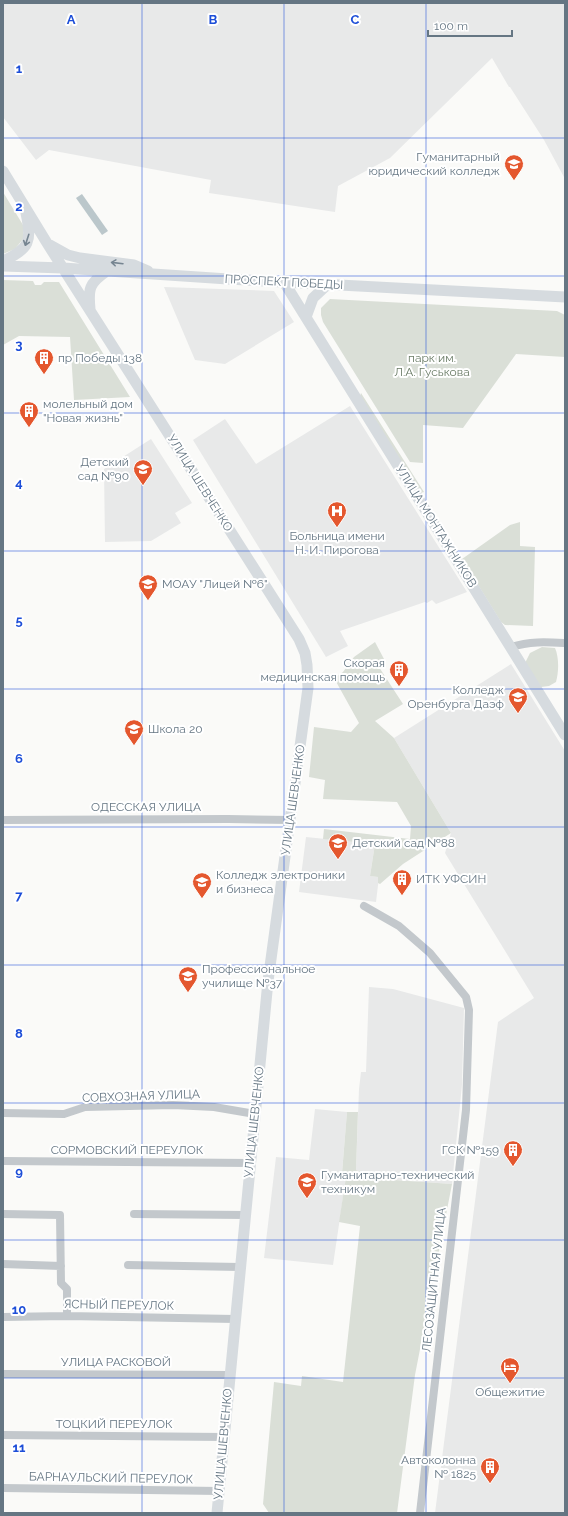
<svg xmlns="http://www.w3.org/2000/svg" width="568" height="1516" viewBox="0 0 568 1516" font-family="Raleway,sans-serif">
  <rect width="100%" height="100%" fill="#fafaf8"/>
  <!-- built -->
  <path fill="#e8e9e9" d="M3,3H565V179L544,140L510,87H509L492,58L390,158L338,186L335,212L209,193L211,180L49,150L36,160L3,117Z
    M164,287L274,291L294,322L225,364L195,360Z
    M350,406L467,592L436,604L432,600L427,603L425,602L340,631L348,646L326,657L193,440L225,419L256,464Z
    M151,439L192,503L175,513L181,523L151,541L105,542L104,469Z
    M511,664L565,751V1513H435L498,1022L534,998L445,853L451,833L394,738Z
    M306,837L375,844L370,876L379,877L376,902L299,892Z
    M369,987L393,989L464,1008L462,1085L452,1184L380,1179L356,1170L359,1089L361,1072H366Z
    M315,1109L347,1112L342,1172L346,1177L333,1265L264,1258L276,1157L309,1160Z"/>
  <!-- green -->
  <path fill="#dadfd7" d="M3,192L23,225V239L15,249L3,254Z
    M3,280L33,281L35,285H41L44,282H59L130,397L74,400L70,337L19,336L3,345Z
    M330,299L557,311L565,315V357L516,354L463,428L423,425V463L410,462L323,322L321,315V308Z
    M361,393L424,492L420,493L360,396Z
    M520,522V546L535,547L533,626L505,625L501,622L462,559L510,525Z
    M375,642L384,659L377,664L403,704L375,721L394,738L451,833L403,864L380,884L378,883V877L370,876L375,844L323,839L324,829L410,839L411,826L397,802L323,799L325,780L309,777L314,727L351,732L359,723L334,678L343,672L354,657Z
    M542,647L555,648C559,657 559,671 556,682L549,686L541,687L525,663L530,653Z
    M347,1112H358L356,1170L380,1179L452,1184L415,1375L397,1513H269L263,1504L274,1382L301,1386L302,1376L343,1382L360,1226L339,1222L346,1177L342,1173Z"/>
  <!-- water -->
  <path fill="#bbc7cb" d="M82,194L108,231L102,235L76,198Z"/>
  <g fill="none" stroke-linecap="round" stroke-linejoin="round">
    <!-- minor -->
    <path stroke="#c3c8cc" stroke-width="8" d="M511,647C530,641 546,642 565,643
      M3,820L228,819L290,820
      M364,906L399,926L430,953L466,997L469,1010L466,1110L420,1513
      M3,1113L64,1114L85,1107L173,1105L214,1107L255,1114
      M3,1161L250,1163
      M3,1214L60,1215L61,1283L67,1289V1316
      M134,1214L245,1215
      M3,1264L61,1266
      M128,1265L240,1267
      M3,1317L67,1316L235,1319
      M3,1374L230,1375
      M3,1435L224,1437
      M3,1488L219,1491"/>
    <!-- major -->
    <path stroke="#d6dbdf" stroke-width="11" d="M3,171L47,243L299,639L305,653L307,665L308,688L268,981L217,1513
      M50,245L68,255L80,258L134,265L148,271
      M3,261C30,249 32,241 26,213
      M3,266L63,268L228,279L565,297
      M284,282L565,735
      M90,309C88,289 89,283 107,271
      M306,317L313,298L328,284"/>
  </g>
  <!-- one-way arrows -->
  <defs><path id="oneway-shaft" d="M-6 0H5M1.5-3L5.5 0L1.5 3" fill="none" stroke-width="1.6" stroke-linecap="round" stroke-linejoin="round"/></defs>
  <g stroke="#768591">
    <use href="#oneway-shaft" transform="translate(27 240) rotate(108)"/>
    <use href="#oneway-shaft" transform="translate(117 263) rotate(-173)"/>
  </g>
  <!-- grid -->
  <path fill="none" stroke="#1d4ed8" stroke-width="1" stroke-opacity="0.55" d="M142,3V1513M284,3V1513M426,3V1513M3,138H565M3,276H565M3,413H565M3,551H565M3,689H565M3,827H565M3,965H565M3,1103H565M3,1240H565M3,1378H565"/>
  <!-- icons -->
  <defs>
    <symbol id="university-pin" viewBox="-11 -11 22 30"><path d="M0 17L-7.5 6A9.5 9.5 0 1 1 7.5 6Z" fill="#e4572e" stroke="#fff"/><path d="M0-5L7-2L0 1L-7-2ZM-4 1L0 2.5L4 1V4Q0 6-4 4Z" fill="#fff"/></symbol>
    <symbol id="building-pin" viewBox="-11 -11 22 30"><path d="M0 17L-7.5 6A9.5 9.5 0 1 1 7.5 6Z" fill="#e4572e" stroke="#fff"/><path d="M-4-6H4V6H1V3H-1V6H-4ZM-2.5-4.3h1.7v1.8h-1.7ZM.8-4.3h1.7v1.8H.8ZM-2.5-1h1.7V.8h-1.7ZM.8-1h1.7V.8H.8Z" fill="#fff"/></symbol>
    <symbol id="school-pin" viewBox="-11 -11 22 30"><path d="M0 17L-7.5 6A9.5 9.5 0 1 1 7.5 6Z" fill="#e4572e" stroke="#fff"/><path d="M0-5L7-2L0 1L-7-2ZM-4 1L0 2.5L4 1V4Q0 6-4 4Z" fill="#fff"/></symbol>
    <symbol id="hospital-pin" viewBox="-11 -11 22 30"><path d="M0 17L-7.5 6A9.5 9.5 0 1 1 7.5 6Z" fill="#e4572e" stroke="#fff"/><path d="M-5-5h3v3.5h4V-5h3V5h-3V1.5h-4V5h-3Z" fill="#fff"/></symbol>
    <symbol id="hotel-pin" viewBox="-11 -11 22 30"><path d="M0 17L-7.5 6A9.5 9.5 0 1 1 7.5 6Z" fill="#e4572e" stroke="#fff"/><path d="M-6-4.5h1.5V1H6V5H4.5V3h-9V5H-6ZM-4 0a1.8 1.8 0 1 1 3.6 0ZM.5 0V-2.5h3Q6-2.5 6 0Z" fill="#fff"/></symbol>
  </defs>
  <g fill-rule="evenodd">
    <use href="#university-pin" x="503" y="153" width="22" height="30"/>
    <use href="#building-pin" x="33" y="347" width="22" height="30"/>
    <use href="#building-pin" x="18" y="400" width="22" height="30"/>
    <use href="#school-pin" x="132" y="458" width="22" height="30"/>
    <use href="#hospital-pin" x="326" y="500" width="22" height="30"/>
    <use href="#school-pin" x="137" y="573" width="22" height="30"/>
    <use href="#building-pin" x="388" y="659" width="22" height="30"/>
    <use href="#university-pin" x="507" y="686" width="22" height="30"/>
    <use href="#school-pin" x="123" y="718" width="22" height="30"/>
    <use href="#school-pin" x="327" y="832" width="22" height="30"/>
    <use href="#building-pin" x="391" y="868" width="22" height="30"/>
    <use href="#university-pin" x="191" y="871" width="22" height="30"/>
    <use href="#university-pin" x="177" y="965" width="22" height="30"/>
    <use href="#building-pin" x="502" y="1139" width="22" height="30"/>
    <use href="#university-pin" x="296" y="1171" width="22" height="30"/>
    <use href="#hotel-pin" x="499" y="1356" width="22" height="30"/>
    <use href="#building-pin" x="479" y="1456" width="22" height="30"/>
  </g>
  <g text-anchor="middle" dominant-baseline="central" stroke-width="4" stroke-linejoin="round" paint-order="stroke">
    <!-- poi labels -->
    <g font-size="12" fill="#657683" stroke="#fff" text-anchor="start">
      <text x="500" y="157" text-anchor="end">Гуманитарный<tspan x="500" dy="14">юридический колледж</tspan></text>
      <text x="58" y="358">пр Победы 138</text>
      <text x="43" y="404">молельный дом<tspan x="43" dy="14">"Новая жизнь"</tspan></text>
      <text x="129" y="462" text-anchor="end">Детский<tspan x="129" dy="14">сад №90</tspan></text>
      <text x="337" y="536" text-anchor="middle">Больница имени<tspan x="337" dy="14">Н. И. Пирогова</tspan></text>
      <text x="162" y="584">МОАУ "Лицей №6"</text>
      <text x="385" y="663" text-anchor="end">Скорая<tspan x="385" dy="14">медицинская помощь</tspan></text>
      <text x="504" y="690" text-anchor="end">Колледж<tspan x="504" dy="14">Оренбурга Даэф</tspan></text>
      <text x="148" y="729">Школа 20</text>
      <text x="352" y="843">Детский сад №88</text>
      <text x="216" y="875">Колледж электроники<tspan x="216" dy="14">и бизнеса</tspan></text>
      <text x="416" y="879">ИТК УФСИН</text>
      <text x="202" y="969">Профессиональное<tspan x="202" dy="14">училище №37</tspan></text>
      <text x="499" y="1150" text-anchor="end">ГСК №159</text>
      <text x="321" y="1175">Гуманитарно-технический<tspan x="321" dy="14">техникум</tspan></text>
      <text x="510" y="1392" text-anchor="middle">Общежитие</text>
      <text x="476" y="1460" text-anchor="end">Автоколонна<tspan x="476" dy="14">№ 1825</tspan></text>
    </g>
    <!-- street labels -->
    <g font-size="12" fill="#657683" stroke="#fff">
      <text transform="translate(284 282) rotate(3)">ПРОСПЕКТ ПОБЕДЫ</text>
      <text transform="translate(200 483) rotate(58)">УЛИЦА ШЕВЧЕНКО</text>
      <text transform="translate(436 526) rotate(58)">УЛИЦА МОНТАЖНИКОВ</text>
      <text transform="translate(293 800) rotate(-82)">УЛИЦА ШЕВЧЕНКО</text>
      <text x="146" y="807">ОДЕССКАЯ УЛИЦА</text>
      <text transform="translate(141 1096) rotate(-2)">СОВХОЗНАЯ УЛИЦА</text>
      <text transform="translate(254 1122) rotate(-84)">УЛИЦА ШЕВЧЕНКО</text>
      <text x="127" y="1150">СОРМОВСКИЙ ПЕРЕУЛОК</text>
      <text transform="translate(434 1280) rotate(-84)">ЛЕСОЗАЩИТНАЯ УЛИЦА</text>
      <text transform="translate(119 1305) rotate(1)">ЯСНЫЙ ПЕРЕУЛОК</text>
      <text x="116" y="1362">УЛИЦА РАСКОВОЙ</text>
      <text x="114" y="1424">ТОЦКИЙ ПЕРЕУЛОК</text>
      <text transform="translate(223 1444) rotate(-85)">УЛИЦА ШЕВЧЕНКО</text>
      <text transform="translate(111 1478) rotate(1)">БАРНАУЛЬСКИЙ ПЕРЕУЛОК</text>
    </g>
    <!-- park labels -->
    <g font-size="12" fill="#687a64" stroke="#fff">
      <text x="432" y="358">парк им.<tspan x="432" dy="14">Л.А. Гуськова</tspan></text>
    </g>
  </g>
  <g font-size="13" text-anchor="middle" font-weight="bold" fill="#1d4ed8" stroke="#fff" stroke-width="4" stroke-linejoin="round" paint-order="stroke">
    <text x="71" y="24">A</text>
    <text x="213" y="24">B</text>
    <text x="355" y="24">C</text>
    <text x="19" y="73">1</text>
    <text x="19" y="211">2</text>
    <text x="19" y="349">3</text>
    <text x="19" y="487">4</text>
    <text x="19" y="625">5</text>
    <text x="19" y="763">6</text>
    <text x="19" y="900">7</text>
    <text x="19" y="1038">8</text>
    <text x="19" y="1176">9</text>
    <text x="19" y="1314">10</text>
    <text x="19" y="1452">11</text>
  </g>
  <!-- border -->
  <rect width="568" height="1516" fill="none" stroke="#657683" stroke-width="8"/>
  <!-- scale -->
  <path d="M428 30v6h84v-6" fill="none" stroke="#657683" stroke-width="2"/>
  <text x="434" y="30" font-size="12" fill="#657683" stroke="#ffffff" stroke-width="3" paint-order="stroke">100 m</text>
</svg>
